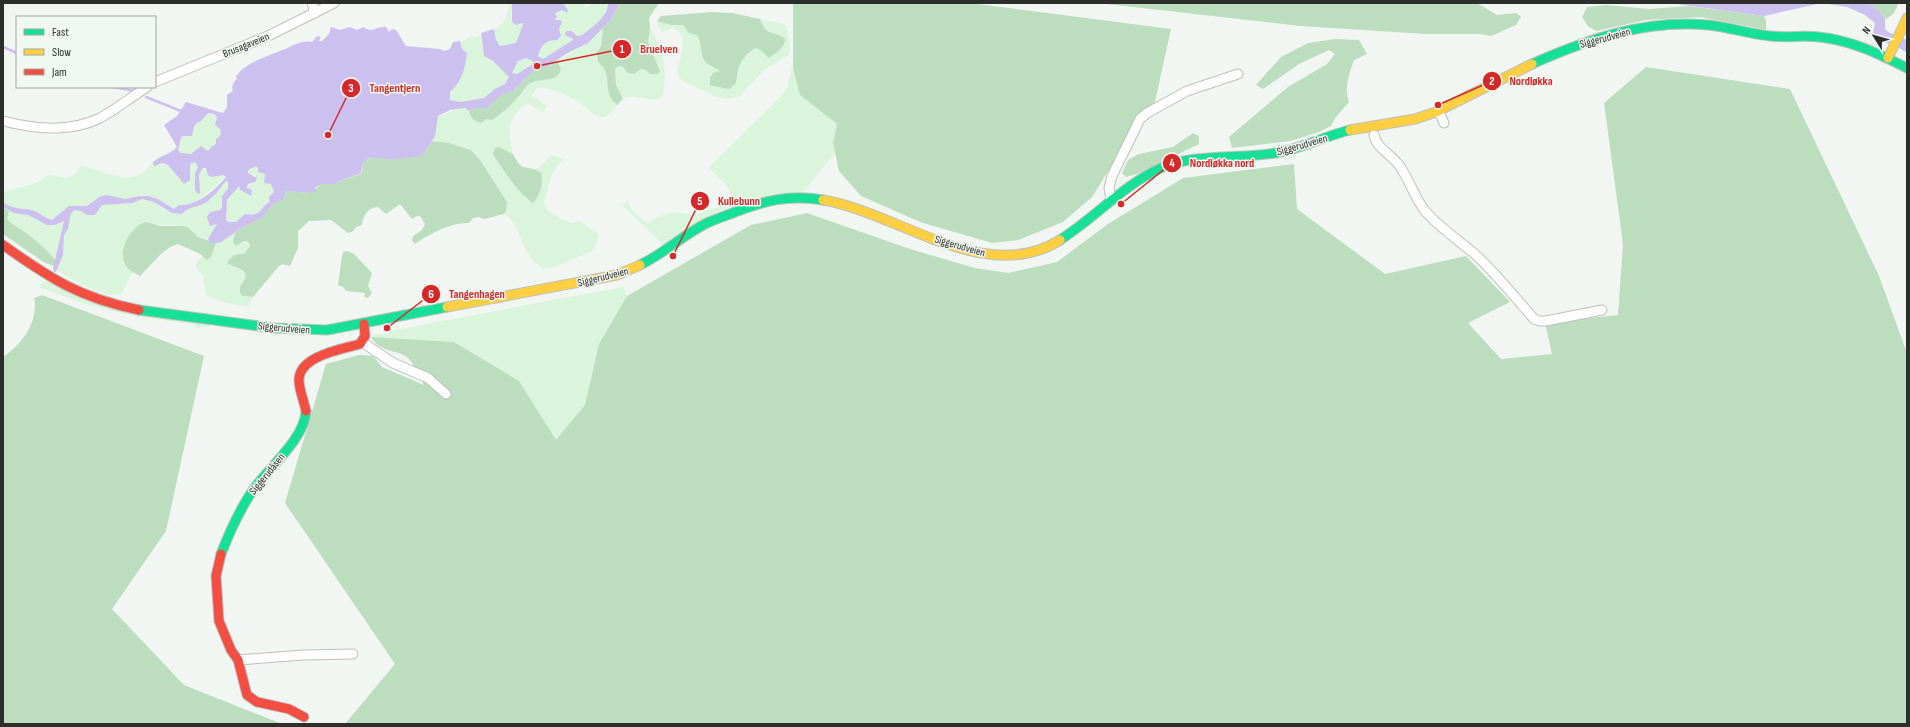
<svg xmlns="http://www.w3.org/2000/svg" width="1910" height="727" viewBox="0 0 1910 727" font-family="'Sofia Sans Condensed',sans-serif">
  <rect width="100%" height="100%" fill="#f2f6f2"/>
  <!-- green -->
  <path fill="#dbf4dc" d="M510,3H512L511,18L515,25L522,23L523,24L516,43L500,46L496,40L494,29L504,22Z
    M563,3H576L574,5L580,3L588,7L592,3H608L609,5C606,16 589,34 578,36L575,33L566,36L572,38L573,40L543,59L538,56C541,45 546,41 557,40L561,33L559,29L561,23L560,20L553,19L557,17L555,13L562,10L565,12Z
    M760,19L780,23L787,26L790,51L789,55L765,69L740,96C722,104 710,93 694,86C689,83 682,82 679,77C673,65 694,39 674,28L662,32L657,24V21L671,25H683L697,35L701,41L702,58L706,64L720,71L723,87L729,89L737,75L739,62L755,48L760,50L766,56L780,35C768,33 764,30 760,19Z
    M650,27C663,51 666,60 664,87C664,92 663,98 657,99C645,101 633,93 623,99L616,85L615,69L618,65L634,74L641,69L659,68L648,42Z
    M603,28C603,40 597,50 598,62C615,75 601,91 617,105C613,109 608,117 602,117C596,117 590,111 586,107C575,100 550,85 537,88L532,95L547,106L543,113L530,105L525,104C506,122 508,130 513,154L499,147L516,185L527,199L541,173L534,169L540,167L551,155L563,159L552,174L544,202L547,210L561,219L571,223L580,221L599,234L594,249L592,251L553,268H543C522,260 520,220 504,214L506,211L507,202L480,160L471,150L449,143L432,141C437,133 436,118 437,117C438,116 442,115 443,115C450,112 462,105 469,111L470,116L486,119L522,93C526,80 540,81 552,79L560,65L557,61L582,47Z
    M480,35L484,56L493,61L509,77V80L484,98L461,102L450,100V92C462,82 466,67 466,52L462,49L461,42L471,36L476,37Z
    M526,58L533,61V64L517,74L512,73L518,61Z
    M793,68L800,95L837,124L833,143L835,153L804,191C774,196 741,200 714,214C696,223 680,234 664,246L622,205L628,201L631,209L648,224L654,218L670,213L675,212L694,215L729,203C737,188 716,178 709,167L782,95C791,85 788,74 793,68Z
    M207,113L214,114L217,118L215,125L221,130L220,136L216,139V144L212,146L208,151L205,148C196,152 185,158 178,150L181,138L183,136H192L194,126L198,122H200Z
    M153,162V164C170,165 170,164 179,180H190V164L195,162L198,167L195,174L197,192L199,189L200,172L203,168L226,177L196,202L174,209L158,199L144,195L125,199L112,196L97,199L87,206C63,205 70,208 52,220C44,218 38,211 31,210C21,208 11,210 3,202V192L36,183L49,175L68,178L76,173L81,165C98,170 122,182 139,175C145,173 149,166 153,162Z
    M256,166L262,174H265L264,182L271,184L274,192C265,205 264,216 245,214L236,222H228L226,220L227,200L238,187L248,195V184L253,183L256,176L248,173V170L252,169Z
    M228,181L229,185C228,190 224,192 222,197C221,202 223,205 220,210L210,212L215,224H217L208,239L198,237L189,228L175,225H155L124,263L133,272C130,276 123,293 121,294C107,300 68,278 56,270L63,255L64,235L69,227L71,213L76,209L81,211L87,215H95L102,205L133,203L142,199L154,202L165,210L184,211L211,199L225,182Z
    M9,211L28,215L38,221L64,220L56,261L30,236L10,223L7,219Z
    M235,233L233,242L236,246L244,241L250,246L244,254H237L234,268L244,271L246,277L240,287L243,296L253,297L248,307L227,303L206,296L203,275L196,268L197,261L203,257L207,260L215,248L216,243Z
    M45,281L210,324V327L124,314L86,304L41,288L40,285Z
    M623,287L627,296L599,344L585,405L556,441L519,381L454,342L371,337L376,334H389V331Z"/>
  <!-- forest -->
  <path fill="#bcddbe" d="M620,3H659L649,18L650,27L648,42L660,71L658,74H650L646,70L641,69L634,74L628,73L623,67L618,66L615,69L616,85L623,99L617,105C600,91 615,75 598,62L597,53L601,46L603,28L610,21Z
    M793,3H970L1171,29L1154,106L1112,165L1092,197L1063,222L1018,240L992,243L920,222L861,196L839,171L833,143L837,124L800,95L793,68Z
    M1098,3H1477L1497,15L1516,13L1521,17L1516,25L1491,36L1480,34H1426L1300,26Z
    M1869,3H1898C1896,11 1893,16 1885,19L1880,12Z
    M1607,5L1649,9L1688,6L1764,16L1766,20V30L1700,17L1646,20L1596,31L1588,26L1582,17L1587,7Z
    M712,12L732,13L760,19C766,36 771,30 785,38C785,48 777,52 769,58L760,50L755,48C739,60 739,64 736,83L729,89L710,85V78L713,73L720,71C716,68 709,66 706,63C699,56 703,43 697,35L689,33L683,25H671L657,21L661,16Z
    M1335,39L1359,40L1367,54L1354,60C1349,74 1344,87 1349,102L1336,117L1331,126L1319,132L1290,141L1232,148L1229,137L1288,87L1327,64L1335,54L1329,50L1299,64L1263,89L1256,85L1281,57L1308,43Z
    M557,61L561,69C557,83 544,78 533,82C525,85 524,90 520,95C512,104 503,113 492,120L486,119L481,123C474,121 470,118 469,111L474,108H487L501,95L513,91L534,70L547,67Z
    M1646,67L1790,89L1879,276L1907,353V724H345L395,664L285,503L326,364L359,355L373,356L382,367L424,385C420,379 414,363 408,358C398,349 381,354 371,337L454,342L519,381L556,440L585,405L599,344L627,296L751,225L807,213L910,249L975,268L1008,273L1057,262L1108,224L1183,178L1294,164L1297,209L1385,274L1466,256L1510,302L1468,323L1501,359L1552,354L1545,323L1618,315L1623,244L1604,103Z
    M1193,133L1199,136V144L1137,174L1126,177L1122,173L1128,160L1139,154L1173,147Z
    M432,141L449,143L471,150L480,160L507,202L506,211L504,214L484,219L478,217L473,218L469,223C452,222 429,234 415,244L412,240L413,236L422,230L425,224L420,216H417L412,219L400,204L386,214L378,207C368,207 363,216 362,225L356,227L352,232L348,233L331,220L309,221L298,231V248L290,266L283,264L279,266L253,297L243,296L240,293V287L246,277L244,271L227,263C231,255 237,254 244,254L250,246L248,242L244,241L236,246L233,242L235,233L243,227L262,218L273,204L285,197L286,191L311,193L321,184H335L340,181L360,174L362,172L363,163L365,160L377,157L394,160L398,158L423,155Z
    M499,147L513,154L518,163L523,167L534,169L541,173C544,182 540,196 533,203C517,192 504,171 493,154L495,148Z
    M3,207L9,211L7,219C13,226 23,230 30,236C39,243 49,252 56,261L54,266L45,263L3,234Z
    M146,222L160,226H183L189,228L198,237L216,243L211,257L207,260L200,254L178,244L170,247L161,254L140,276C134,273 126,269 124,262C119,247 132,226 146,222Z
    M347,251L354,254L372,273L368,286L372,293L368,298L364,297L365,293L346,291L343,287L338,285L342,257L343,252Z
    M42,295L204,356L166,531L112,609L184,685L282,724H3V357C22,345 39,321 34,298Z"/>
  <!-- water -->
  <path fill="#ccc0ee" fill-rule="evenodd" d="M512,3H563L568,10L567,13L562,10L555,13L557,17L554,20H560L562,22L559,29L561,36L557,40C546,40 541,45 538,56L543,59L573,40L572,38L566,36L565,33L567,31H571L578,36L582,35C591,29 609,15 608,3H620L610,21L588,43L566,54L547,67L534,70L513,91L501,95L487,108H475L469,111L465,108L450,110L438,116L435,136L423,155L401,159L398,158L395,160C386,159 369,154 363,163L361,173L340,181L335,184H321L316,187L314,192L311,193L286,191L284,199L273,204L262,218L243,227L221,242L216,243L209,242L208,239L217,224L210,226L207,217L210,212L220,210L222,207V196L228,188V181L225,182C219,190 213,198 205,203C197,207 187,207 182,214L172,213L154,202L142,199L133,203L102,205L95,215H87L81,211L75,210L71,213L68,229L64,235L63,255L56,272H54L53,269L64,221L54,225H47L28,215L14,213L3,207V202C11,209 21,208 31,210C38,211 44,218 52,220L69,206H87L101,196L107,195L125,199L140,196H148L158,199L174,209L179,205C196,207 216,189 226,177L223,175L211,177L208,175L206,168H203L199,174L200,193L198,194L195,190V174L198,167L195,162L190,164V180L184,184L168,165L162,163L154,166L153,162C161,155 169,155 177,147L164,125L177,116L186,102L223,113L227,107V95L233,91C231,87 233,82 237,79L236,76C248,61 268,56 285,49C295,45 301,40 312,42L317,36L321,37L319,41H322L329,34L331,27L340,30L350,27L357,30L363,27C374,34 374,26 386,27L389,32L392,29L396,30L406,46L440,49L444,51L450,49L453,42L460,41L462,49L467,53C465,68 462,82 450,92V100L461,102L484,98L495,89L505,84L509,77L493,61L484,56L481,33L494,29L496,40L500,46L516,43L523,24L522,23L516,25L512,22ZM526,58L533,61V64L517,74L512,73L518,61ZM208,113L214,114L217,117L215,125L221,130L220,136L216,139V144L212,146L208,151L201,146L191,154L181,153L178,150L181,138L183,136H192L194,126L198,122H200ZM256,166L258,168V172L265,174L264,183L271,184L274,192L269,197V202C258,210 262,216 245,214L236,222H228L226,220L227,200L239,186L240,190L251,196L252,190L247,188L248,184L255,182L257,178L248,173V170Z
    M1669,3H1869L1880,12L1885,19V28L1888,32L1907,40V53L1898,47L1876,39L1873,33L1875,23L1865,15L1847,7L1822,3L1764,16Z"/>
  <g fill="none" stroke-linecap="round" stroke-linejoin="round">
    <!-- stream -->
    <path stroke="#ccc0ee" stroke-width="2.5" d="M3,47L17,53
      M113,87L135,91
      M146,97L181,111"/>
    <defs>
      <path id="street" d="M312,3L315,13
        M155,82L268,36L334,3
        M1439,112L1444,123
        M3,121C35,129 69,133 100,118C117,109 131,97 147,87
        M1374,135C1377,149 1391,154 1399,165C1410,180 1414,198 1426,212C1441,229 1460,241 1477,256C1498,276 1515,297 1534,319L1539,321H1546L1602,310
        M1111,201L1109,188L1112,176L1140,119L1147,113L1187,91L1238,74
        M362,342L393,363L428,378L446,394
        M238,660L304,655L353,654"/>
      <path id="fast" d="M1532,64C1588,39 1646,19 1708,25C1729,27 1749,34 1770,36C1787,38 1803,35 1819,37C1851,40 1879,54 1907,68
        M1060,240C1095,218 1123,185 1161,168C1196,153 1238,159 1275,153C1301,149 1325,136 1350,130
        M640,265C663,254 682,236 705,224C713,220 722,217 730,214C763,201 788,194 823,200
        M139,310L274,328L327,330L447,307
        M221,554C230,531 241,506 256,486C272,465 305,437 306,411"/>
      <path id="slow" d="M1888,58L1907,18
        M1350,130L1415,119L1436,112L1532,64
        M823,200C897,212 986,287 1060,240
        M447,307L617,275L640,265"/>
      <path id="jam" d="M3,245C51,279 80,298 139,310
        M306,411C304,401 299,390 299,380C299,356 342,349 360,344L365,336L364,324
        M221,554L216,576L219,621L231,650L238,660L247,695L257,702L289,709L304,717"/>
    </defs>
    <!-- street casing -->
    <use href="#street" stroke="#bdc0bd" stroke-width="11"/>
    <!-- fast casing -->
    <use href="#fast" stroke="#bdc0bd" stroke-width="11"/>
    <!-- slow casing -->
    <use href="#slow" stroke="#bdc0bd" stroke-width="11"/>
    <!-- jam casing -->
    <use href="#jam" stroke="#bdc0bd" stroke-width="11"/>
    <!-- street -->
    <use href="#street" stroke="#fdfefd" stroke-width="9"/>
    <!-- fast -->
    <use href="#fast" stroke="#16e098" stroke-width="9"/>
    <!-- slow -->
    <use href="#slow" stroke="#ffcf43" stroke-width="9"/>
    <!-- jam -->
    <use href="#jam" stroke="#f24e42" stroke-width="9"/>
  </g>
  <g text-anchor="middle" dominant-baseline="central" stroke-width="3" stroke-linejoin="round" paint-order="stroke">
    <!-- street labels -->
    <g font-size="11" fill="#2c2e2c" stroke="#f1f7f1">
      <text transform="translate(1605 38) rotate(-15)">Siggerudveien</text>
      <text transform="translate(246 45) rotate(-22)">Brusagaveien</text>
      <text transform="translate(1302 145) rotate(-16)">Siggerudveien</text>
      <text transform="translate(960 246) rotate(16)">Siggerudveien</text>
      <text transform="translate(603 277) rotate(-14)">Siggerudveien</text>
      <text transform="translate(284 328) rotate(5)">Siggerudveien</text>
      <text transform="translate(267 474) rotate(-51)">Siggerudåsen</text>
    </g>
  </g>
  <!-- callouts -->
  <path fill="none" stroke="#d62828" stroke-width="1.5" d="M537 66L622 49M1438 105L1492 81M328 135L351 88M1121 204L1172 163M673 256L700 201M387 328L431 294"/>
  <g fill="#d62828" stroke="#f1f7f1" stroke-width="1.5">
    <circle cx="537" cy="66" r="4"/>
    <circle cx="1438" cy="105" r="4"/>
    <circle cx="328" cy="135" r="4"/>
    <circle cx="1121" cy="204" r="4"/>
    <circle cx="673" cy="256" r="4"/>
    <circle cx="387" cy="328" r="4"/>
    <circle cx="622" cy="49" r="10"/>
    <circle cx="1492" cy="81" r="10"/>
    <circle cx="351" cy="88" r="10"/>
    <circle cx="1172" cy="163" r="10"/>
    <circle cx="700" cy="201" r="10"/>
    <circle cx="431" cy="294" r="10"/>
  </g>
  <g font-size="12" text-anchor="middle" font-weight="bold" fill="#fff">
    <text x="622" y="53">1</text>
    <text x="1492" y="85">2</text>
    <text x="351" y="92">3</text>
    <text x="1172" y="167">4</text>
    <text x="700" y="205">5</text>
    <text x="431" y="298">6</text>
  </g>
  <g font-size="12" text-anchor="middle" font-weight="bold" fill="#d62828" stroke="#f1f7f1" stroke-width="3" stroke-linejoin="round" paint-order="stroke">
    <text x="659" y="53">Bruelven</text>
    <text x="1531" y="85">Nordløkka</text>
    <text x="395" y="92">Tangentjern</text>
    <text x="1222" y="167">Nordløkka nord</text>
    <text x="739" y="205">Kullebunn</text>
    <text x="477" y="298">Tangenhagen</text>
  </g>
  <!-- border -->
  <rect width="1910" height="727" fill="none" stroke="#2c2e2c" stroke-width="8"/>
  <!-- legend -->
  <rect x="16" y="16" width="140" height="72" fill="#f1f7f1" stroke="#a2a7a2"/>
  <rect x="24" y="29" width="20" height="6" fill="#16e098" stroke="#a2a7a2"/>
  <text x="52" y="36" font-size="12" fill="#2c2e2c">Fast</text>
  <rect x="24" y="49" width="20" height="6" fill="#ffcf43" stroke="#a2a7a2"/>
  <text x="52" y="56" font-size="12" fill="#2c2e2c">Slow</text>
  <rect x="24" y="69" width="20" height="6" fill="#f24e42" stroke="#a2a7a2"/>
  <text x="52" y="76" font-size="12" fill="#2c2e2c">Jam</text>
  <!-- north arrow -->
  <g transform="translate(1874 36) rotate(307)" stroke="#f1f7f1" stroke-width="3" paint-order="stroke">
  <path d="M0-3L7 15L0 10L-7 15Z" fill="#2c2e2c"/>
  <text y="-6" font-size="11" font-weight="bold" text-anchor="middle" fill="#2c2e2c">N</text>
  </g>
</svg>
